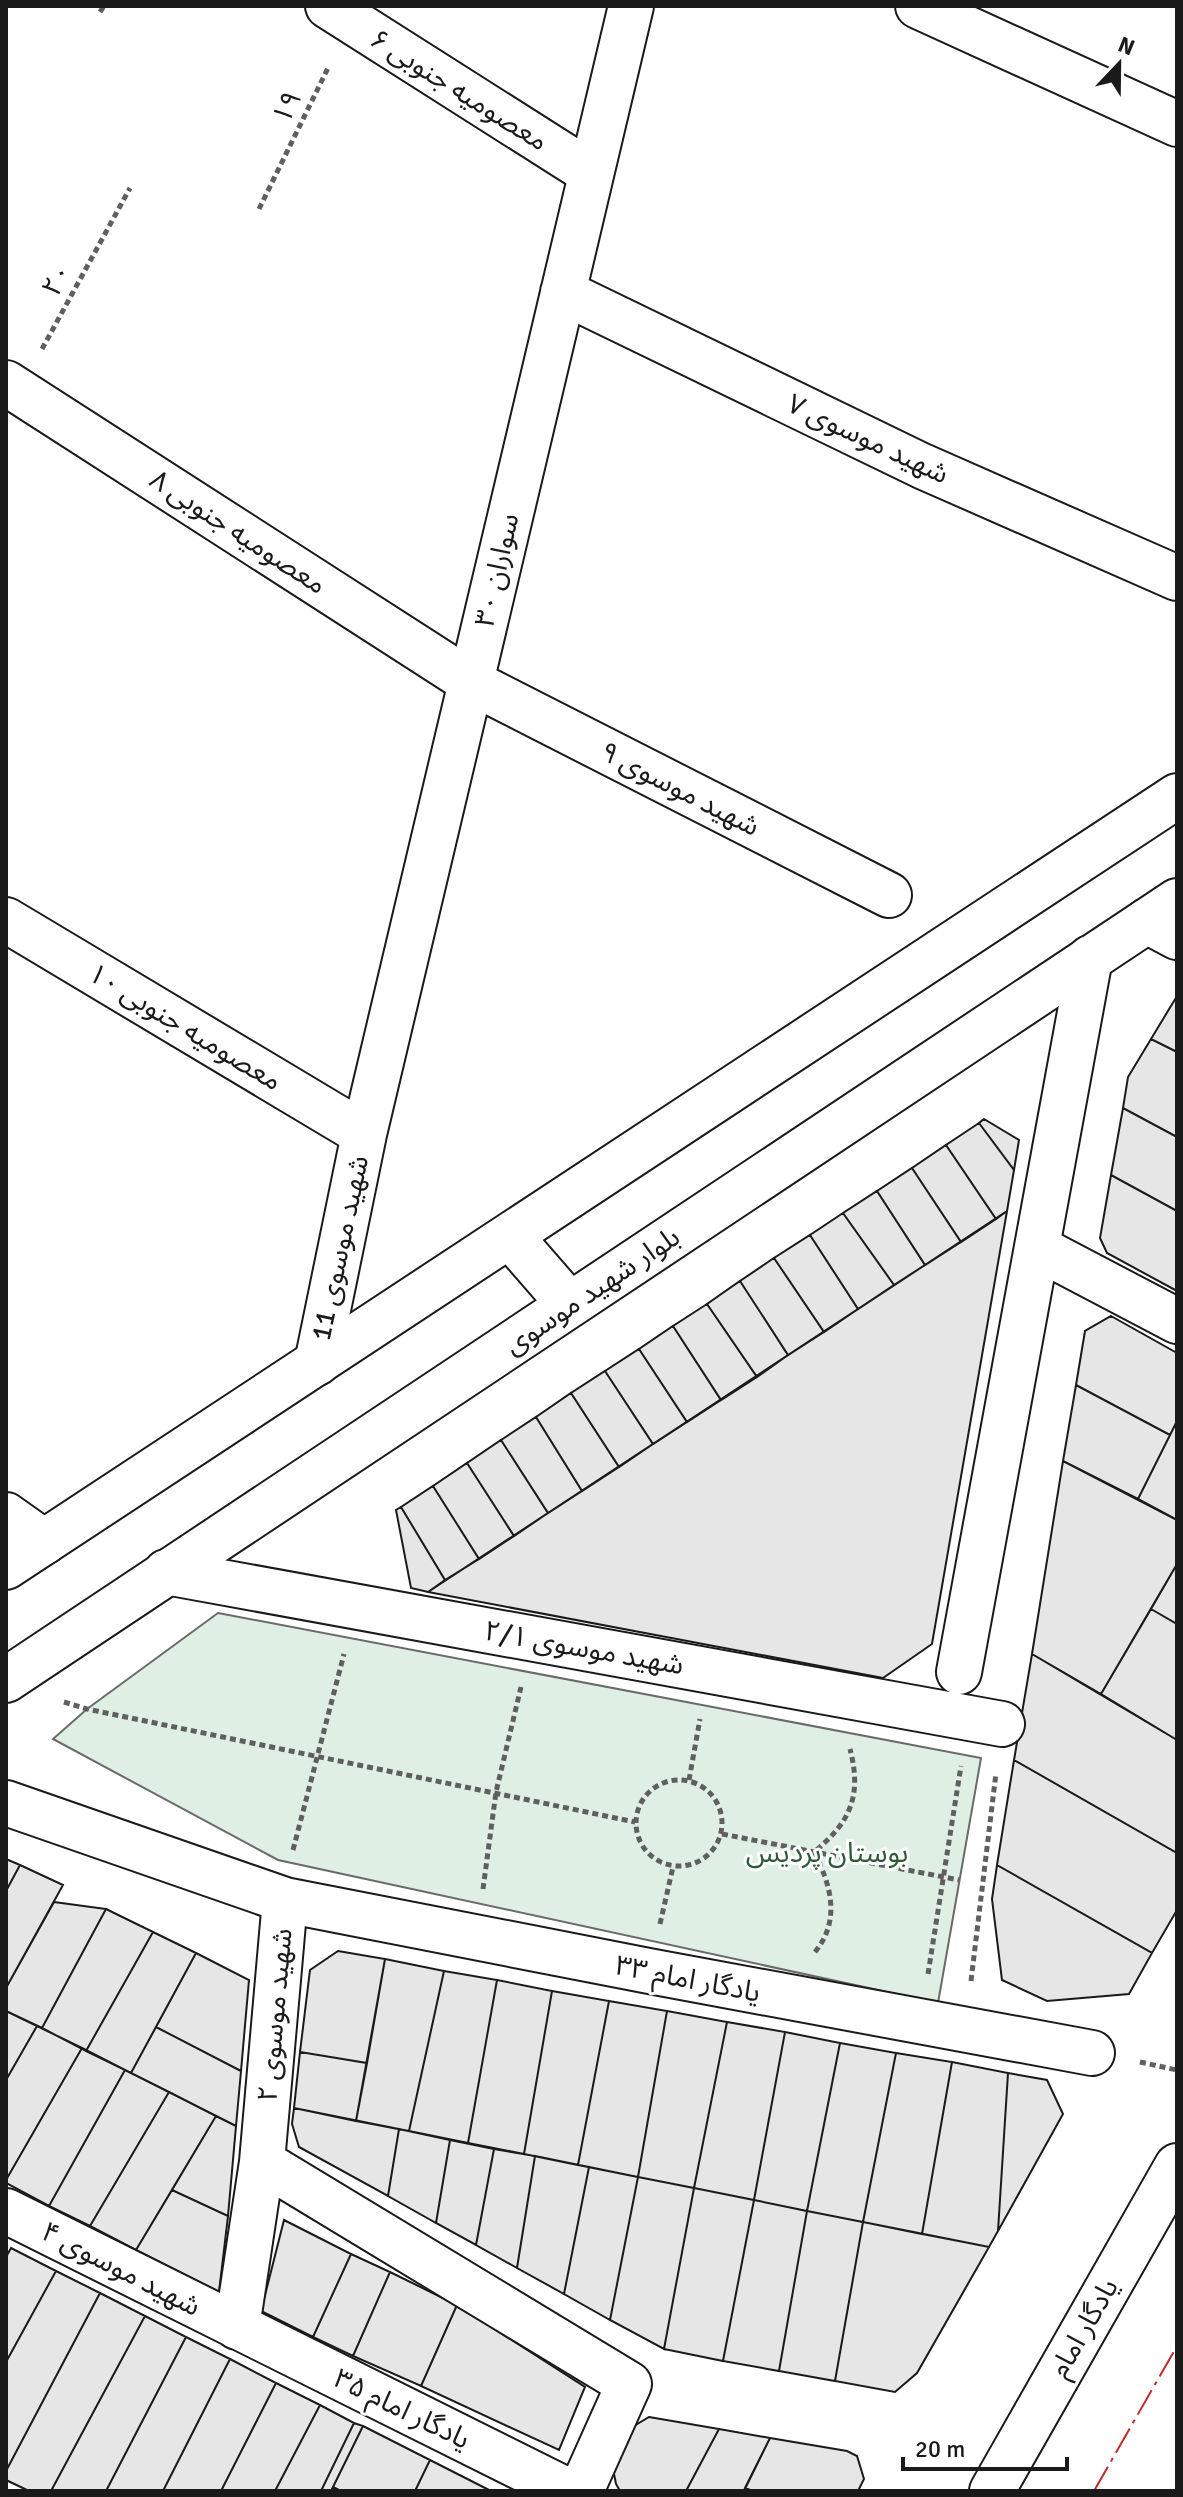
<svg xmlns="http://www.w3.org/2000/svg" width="1183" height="2497" viewBox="0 0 1183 2497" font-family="Signika,'Noto Sans Arabic',sans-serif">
  <rect width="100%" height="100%" fill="#fff"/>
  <!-- green -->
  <path fill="#e0efe3" stroke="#6a6a6a" stroke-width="2" d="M218,1613L981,1758L938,2003L278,1860L53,1739L87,1709Z"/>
  <!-- building -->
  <path fill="#e6e6e6" stroke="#1a1a1a" stroke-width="2" d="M1177,996V1052L1151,1039Z
    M1151,1039L1177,1052V1137L1123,1108L1128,1077Z
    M1123,1108L1177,1137V1211L1111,1175Z
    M984,1119L1019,1140L1014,1170L979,1123Z
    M979,1123L1014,1170L1007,1211L996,1219L946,1145Z
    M946,1145L996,1219L961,1242L912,1168Z
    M912,1168L961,1242L925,1265L877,1191Z
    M1111,1175L1177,1211V1291L1107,1253L1100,1238Z
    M877,1191L925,1265L894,1285L843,1213Z
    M1007,1211L932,1644L883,1678L428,1592Z
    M843,1213L894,1285L858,1309L810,1235Z
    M810,1235L858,1309L824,1332L774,1258Z
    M774,1258L824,1332L788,1355L740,1281Z
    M740,1281L788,1355L757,1377L707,1304Z
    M707,1304L757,1377L721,1400L673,1326Z
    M1111,1316L1177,1353V1421L1170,1435L1076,1385L1085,1331Z
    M673,1326L721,1400L687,1422L639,1349Z
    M639,1349L687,1422L653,1444L605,1371Z
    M605,1371L653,1444L619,1467L571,1393Z
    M1076,1385L1170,1435L1138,1499L1063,1461Z
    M571,1393L619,1467L582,1491L536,1417Z
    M536,1417L582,1491L548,1513L501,1440Z
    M1177,1421V1520L1138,1499Z
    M501,1440L548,1513L514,1536L467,1463Z
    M1063,1461L1177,1520V1564L1101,1694L1032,1654Z
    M467,1463L514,1536L479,1559L433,1486Z
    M433,1486L479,1559L445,1580L401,1507Z
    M401,1507L445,1580L428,1592L411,1588L396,1510Z
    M1177,1564V1624L1151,1609Z
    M1151,1609L1177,1624V1740L1101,1694Z
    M1032,1654L1177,1740V1853L1014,1760Z
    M1014,1760L1177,1853V1910L1152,1953L997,1865Z
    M6,1859L20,1865L6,1891Z
    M20,1865L63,1885L6,1988V1891Z
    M997,1865L1152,1953L1129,1994L1047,2001L1002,1980L992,1899Z
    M54,1902L106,1909L42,2028L6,2011V1988Z
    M106,1909L153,1932L86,2051L42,2028Z
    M153,1932L196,1953L131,2073L86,2051Z
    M338,1951L385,1959L367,2063L300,2052L310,1970Z
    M196,1953L249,1980L241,2071L156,2027Z
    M385,1959L444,1971L409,2131L356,2121Z
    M444,1971L497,1980L468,2143L409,2131Z
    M497,1980L552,1991L524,2154L468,2143Z
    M552,1991L609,2001L578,2165L524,2154Z
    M609,2001L667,2011L638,2177L578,2165Z
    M6,2011L37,2026L6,2080Z
    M667,2011L727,2022L694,2188L638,2177Z
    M727,2022L785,2032L754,2200L694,2188Z
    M37,2026L82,2048L6,2180V2080Z
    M156,2027L241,2071L236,2126L131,2073Z
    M785,2032L840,2043L807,2211L754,2200Z
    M840,2043L896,2053L863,2222L807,2211Z
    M82,2048L125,2070L49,2206L6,2183V2180Z
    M300,2052L367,2063L356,2121L294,2108Z
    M896,2053L952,2062L922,2234L863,2222Z
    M952,2062L1008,2073L998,2231L989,2247L922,2234Z
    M125,2070L169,2092L90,2226L49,2206Z
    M1008,2073L1047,2080L1063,2114L998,2231Z
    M169,2092L216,2116L136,2250L90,2226Z
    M294,2108L399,2129L388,2196L299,2147L292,2124Z
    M216,2116L236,2126L228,2216L172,2190Z
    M399,2129L450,2140L436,2223L388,2196Z
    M450,2140L494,2149L476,2245L436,2223Z
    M494,2149L535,2156L517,2268L476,2245Z
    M535,2156L589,2167L564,2294L517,2268Z
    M589,2167L638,2177L610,2320L564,2294Z
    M638,2177L694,2188L664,2349L610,2320Z
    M694,2188L754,2200L723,2361L664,2349Z
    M172,2190L228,2216L219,2292L136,2250Z
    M754,2200L807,2211L779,2371L723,2361Z
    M807,2211L863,2222L835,2381L779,2371Z
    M284,2220L351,2254L313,2337L261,2311Z
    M863,2222L989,2247L917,2373L895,2392L835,2381Z
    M11,2248L56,2271L6,2362V2257Z
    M351,2254L390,2272L353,2356L313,2337Z
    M56,2271L100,2293L6,2471V2362Z
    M390,2272L457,2305L421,2386L353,2356Z
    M100,2293L145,2316L51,2491H29L6,2480V2471Z
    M457,2305L585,2387L559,2450L421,2386Z
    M145,2316L186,2337L106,2491H51Z
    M186,2337L230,2359L163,2491H106Z
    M230,2359L276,2383L221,2491H163Z
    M276,2383L320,2405L275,2491H221Z
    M320,2405L354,2423L321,2491H275Z
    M649,2417L719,2429L686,2491H620L616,2484L613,2469L629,2429Z
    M354,2423L363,2426L331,2491H321Z
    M363,2426L430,2460L415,2491H341L333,2487Z
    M719,2429L770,2438L744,2491H686Z
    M770,2438L847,2451L857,2456L864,2479L858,2491H753L745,2488Z
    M430,2460L491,2491H415Z"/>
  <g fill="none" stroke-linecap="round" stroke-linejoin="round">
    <defs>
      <path id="minor" d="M328,6L591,173
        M918,6L1177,124
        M563,292L922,466L1177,578
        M6,383L471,682L889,895
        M6,920L364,1134
        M1147,921L1177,937
        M1038,1248L1177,1321
        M317,1363L364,1134L631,6
        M6,1515L44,1542
        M166,1572L1002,1724
        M959,1672L1090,958
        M6,1803L285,1900L262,2162L237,2327
        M285,1900L649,1971L1092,2053
        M262,2162L629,2384L581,2491
        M6,2211L568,2491"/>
      <path id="secondary" d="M510,1236L570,1305
        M6,1567L1177,796
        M6,1680L1177,901"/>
      <path id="primary" d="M992,2491L1177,2166"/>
    </defs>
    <!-- minor casing -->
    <use href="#minor" stroke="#1a1a1a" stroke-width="48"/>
    <!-- secondary casing -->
    <use href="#secondary" stroke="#1a1a1a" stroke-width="48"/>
    <!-- primary casing -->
    <use href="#primary" stroke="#1a1a1a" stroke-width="48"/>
    <!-- path -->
    <path stroke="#5f5f5f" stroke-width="5" stroke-dasharray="6 4" stroke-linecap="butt" d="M100,12L104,6
      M259,209L329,66
      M42,349L130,188
      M64,1702L87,1709L635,1822
      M636 1823a43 43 0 1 1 86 0a43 43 0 1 1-86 0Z
      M689,1780L700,1719
      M722,1834L959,1880
      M293,1850L344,1654
      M483,1889L496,1792L521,1687
      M660,1924L673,1867
      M815,1952C841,1920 831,1885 814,1852C851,1822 862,1795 850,1749
      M928,1974L961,1766
      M971,1981L996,1773
      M1140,2062L1177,2070"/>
    <!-- minor -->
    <use href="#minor" stroke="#fff" stroke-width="44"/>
    <!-- secondary -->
    <use href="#secondary" stroke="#fff" stroke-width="44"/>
    <!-- primary -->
    <use href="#primary" stroke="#fff" stroke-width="44"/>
    <!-- power -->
    <path stroke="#c62828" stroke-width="2" stroke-dasharray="28 6 4 6" stroke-linecap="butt" d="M1094,2491L1177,2346"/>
  </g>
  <g text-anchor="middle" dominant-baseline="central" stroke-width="6" stroke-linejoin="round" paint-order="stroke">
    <!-- street labels -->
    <g font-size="28" fill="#1a1a1a" stroke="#fff">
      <text transform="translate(459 90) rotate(32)">معصومیه جنوبی ۶</text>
      <text transform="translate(287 107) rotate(-64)">۱۹</text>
      <text transform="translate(57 280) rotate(-61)">۲۰</text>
      <text transform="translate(868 439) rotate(25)">شهید موسوی ۷</text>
      <text transform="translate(238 532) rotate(33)">معصومیه جنوبی ۸</text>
      <text transform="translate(497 570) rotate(-77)">سواران ۳۰</text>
      <text transform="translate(680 789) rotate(27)">شهید موسوی ۹</text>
      <text transform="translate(185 1027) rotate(31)">معصومیه جنوبی ۱۰</text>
      <text transform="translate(340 1248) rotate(-78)">شهید موسوی 11</text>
      <text transform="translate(592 1291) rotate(-34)">بلوار شهید موسوی</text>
      <text transform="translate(584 1648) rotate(10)">شهید موسوی ۲/۱</text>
      <text transform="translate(688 1979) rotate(11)">یادگار امام ۳۳</text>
      <text transform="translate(275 2015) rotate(-85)">شهید موسوی ۲</text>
      <text transform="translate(121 2269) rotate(27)">شهید موسوی ۴</text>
      <text transform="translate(1084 2328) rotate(-60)">یادگار امام</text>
      <text transform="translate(402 2409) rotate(26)">یادگار امام ۳۵</text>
    </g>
    <!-- park labels -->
    <g font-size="28" fill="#2b5a34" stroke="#fff">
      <text x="827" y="1853">بوستان پردیس</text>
    </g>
  </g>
  <!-- border -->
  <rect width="1183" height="2497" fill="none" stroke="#1a1a1a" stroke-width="16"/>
  <!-- north arrow -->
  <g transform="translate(1119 64) rotate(22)" stroke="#ffffff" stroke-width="6" paint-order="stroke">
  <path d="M0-6L14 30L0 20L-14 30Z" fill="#1a1a1a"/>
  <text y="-12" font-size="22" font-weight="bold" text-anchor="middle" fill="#1a1a1a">N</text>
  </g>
  <!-- scale -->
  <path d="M903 2457v12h164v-12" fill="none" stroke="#1a1a1a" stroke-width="4"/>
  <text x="915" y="2457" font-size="24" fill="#1a1a1a" stroke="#ffffff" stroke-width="6" paint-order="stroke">20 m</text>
</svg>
